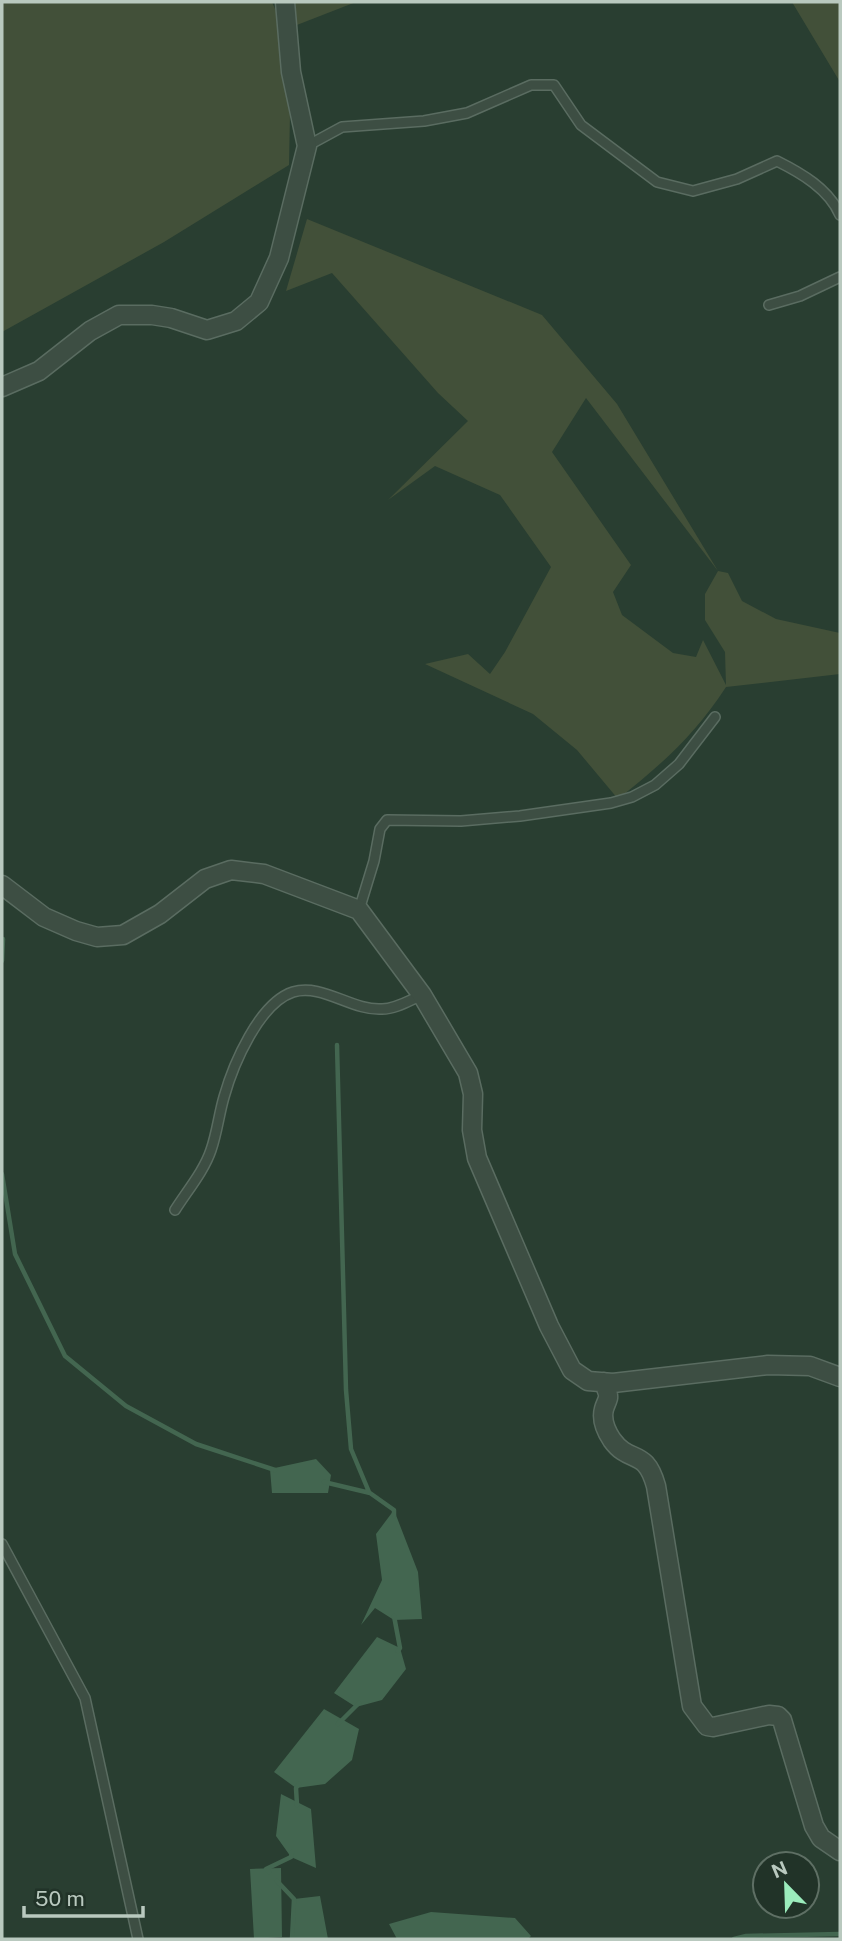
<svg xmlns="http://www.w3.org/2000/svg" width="842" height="1941" viewBox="0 0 842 1941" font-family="'Public Sans',sans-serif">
  <rect width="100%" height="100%" fill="#293e31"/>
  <!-- green -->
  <path fill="#425039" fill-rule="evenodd" d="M2,2H272L284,29L292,2H356L284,30L282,61L290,114L289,165L164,242L2,332Z
    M792,2H840V82Z
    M307,219L542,315L617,404L718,571L728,573L742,601L776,619L840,633V674L726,687C694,736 663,763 618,799L577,750L533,714L425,664L468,654L490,674L505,652L551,567L500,495L435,466L388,500L468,421L438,393L332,273L286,291ZM586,398L718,571L705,594V620L725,652L726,685L703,640L696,657L673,653L622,615L613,592L631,565L552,452Z"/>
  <!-- water -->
  <path fill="#436650" d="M316,1459L331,1475L328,1493H272L270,1469Z
    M394,1510L418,1572L422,1619L394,1620L375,1608L361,1625L382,1580L376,1534Z
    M377,1637L400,1648L406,1669L382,1700L356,1707L334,1693Z
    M324,1709L359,1729L352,1760L325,1784L296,1788L274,1772Z
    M281,1794L311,1809L316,1868L291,1857L276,1836Z
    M281,1868L282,1937L254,1939L250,1869Z
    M320,1896L328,1939H292L294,1899Z
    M431,1912L515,1918L531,1936L528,1939H397L389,1924Z"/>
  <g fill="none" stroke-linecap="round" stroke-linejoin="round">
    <!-- stream -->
    <path stroke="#436650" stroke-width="4.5" d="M2,961L3,939
      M337,1045L346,1390L351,1449L369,1492
      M2,1174L15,1254L65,1356L126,1406L196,1444L275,1470
      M324,1482L370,1493L394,1510V1516
      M394,1616L400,1648L398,1651
      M338,1724L359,1703
      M297,1805L296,1788L299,1784
      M269,1872L266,1869L291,1857L292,1852
      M277,1881L294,1899L292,1939
      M734,1939L746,1936L840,1934"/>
    <defs>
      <path id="lane" d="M307,146L342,127L424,121L467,113L531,85H554L581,125L657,182L693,191L737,179L777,161C801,173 829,189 840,215
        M769,305L800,296L840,277
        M359,910L374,861L380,829L387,820L461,821L520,816L611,803L632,797L655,785L679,764L715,717
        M175,1210C187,1191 204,1171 211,1150C217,1133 219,1114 224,1097C233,1065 259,1003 293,992C322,983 352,1011 382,1009C396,1009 410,1000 422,995
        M2,1544L85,1698L138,1939"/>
      <path id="street" d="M2,387L39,371L90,331L119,315H152L171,318L207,330L236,321L259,302L279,258L307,146L291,72L285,2
        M2,885L44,917L76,931L97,937L123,935L160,914L205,879L231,870L264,874L359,910L422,995L468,1073L473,1094L472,1130L477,1158L549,1326L572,1370L588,1381L613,1383L768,1365L810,1366L840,1377
        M604,1382C605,1387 609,1393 608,1398C607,1402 605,1405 604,1409C601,1420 606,1431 612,1440C630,1465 645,1447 656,1486L692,1706L707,1726L713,1727L769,1715L778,1716L782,1720L814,1826L821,1838L840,1851"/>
    </defs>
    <!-- lane casing -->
    <use href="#lane" stroke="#5a6c61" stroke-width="12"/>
    <!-- street casing -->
    <use href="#street" stroke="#5a6c61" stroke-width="21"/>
    <!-- lane -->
    <use href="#lane" stroke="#3d4e43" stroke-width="9"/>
    <!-- street -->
    <use href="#street" stroke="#3d4e43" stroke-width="18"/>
  </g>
  <!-- border -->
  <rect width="842" height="1941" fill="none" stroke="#b9c9bf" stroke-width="7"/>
  <!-- north arrow -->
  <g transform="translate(786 1885) rotate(337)"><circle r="33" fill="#213328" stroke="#5e6f64" stroke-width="2"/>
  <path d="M0-5L12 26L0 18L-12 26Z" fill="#9becbc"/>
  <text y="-10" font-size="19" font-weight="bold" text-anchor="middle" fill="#b9c9bf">N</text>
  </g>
  <!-- scale -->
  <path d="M24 1906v10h119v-10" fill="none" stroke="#b9c9bf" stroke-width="3.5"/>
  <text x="35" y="1906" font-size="21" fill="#b9c9bf" stroke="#213328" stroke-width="5" paint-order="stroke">50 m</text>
</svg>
